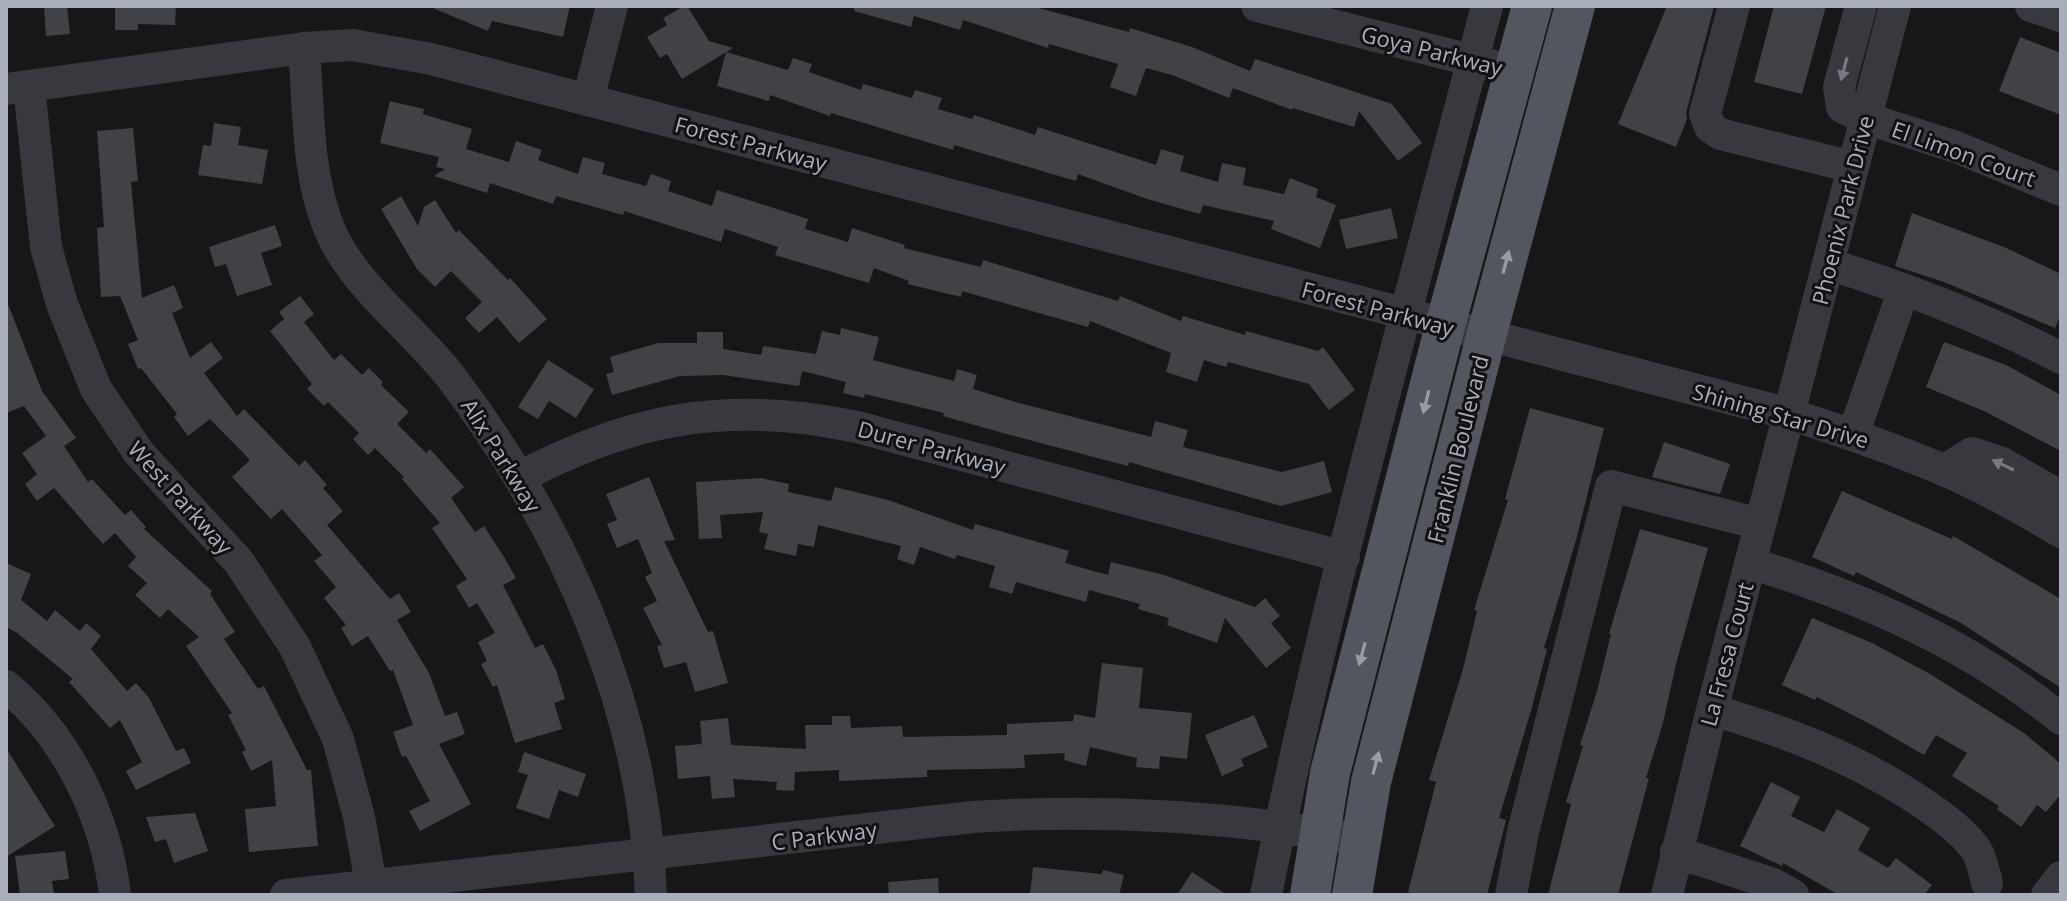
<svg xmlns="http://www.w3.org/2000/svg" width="2067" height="901" viewBox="0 0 2067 901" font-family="'Open Sans',sans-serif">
  <rect width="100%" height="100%" fill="#171719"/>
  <!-- building -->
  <path fill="#414246" d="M44,6H67L70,34L46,36Z
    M115,6H176L175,25L138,24V30H115Z
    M428,6H570L563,37L492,21L488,31Z
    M684,6H687L709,41L733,48L682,79L667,54L660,58L647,37L667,25L663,18Z
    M854,6H1031L1129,32L1130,28L1192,47L1250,71L1255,59L1392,104L1422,143L1398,161L1359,111L1354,127L1293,108L1292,110L1233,88L1229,98L1172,75L1146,68L1136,96L1110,87L1118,64L1049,44L1048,48L963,20L960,30L914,16L911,27L854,11Z
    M1667,6H1714L1686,113L1687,119L1676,147L1618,124Z
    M1774,6H1826L1802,94L1754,82Z
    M2020,37L2061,53V115L1999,91Z
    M726,52L788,70L793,58L812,64L809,72L861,90L863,84L912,98L915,90L942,98L938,109L972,119L974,115L1035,135L1038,127L1156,165L1161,149L1184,156L1180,171L1218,182L1222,163L1246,168L1243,185L1284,194L1290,178L1318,189L1316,197L1336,205L1320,248L1271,229L1274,221L1203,205L1200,214L1147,199L1078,174L1076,181L954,145L953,150L831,113L830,116L770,95L769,101L717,86Z
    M390,101L424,109L423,114L472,129L466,149L509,162L516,141L542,150L538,160L578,174L583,157L605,163L602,174L646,186L651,174L671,181L668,191L712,206L717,190L808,219L805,229L848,242L852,228L905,245L904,248L981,267L983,260L1118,301L1120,296L1181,321L1183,316L1245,335L1246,331L1318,351L1323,347L1355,390L1329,410L1309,384L1228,362L1226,367L1204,360L1197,382L1166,372L1171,353L1090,321L1088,327L962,291L961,297L908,284L909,281L874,268L869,283L775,255L778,247L725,229L721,242L624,211L623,215L556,196L553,204L490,183L487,193L434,176L445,169L436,167L439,157L380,143Z
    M214,123L241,127L238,145L268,150L262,184L198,175L203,145L211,146Z
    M133,128L138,181L131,182L142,298L174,285L183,308L172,313L190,358L211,342L223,358L204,373L237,416L244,409L299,466L305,460L327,485L323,488L343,511L327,525L390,599L399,593L411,612L397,620L429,673L445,716L457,712L465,734L439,744L471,804L420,831L409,811L430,801L406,756L402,757L393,732L413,725L393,670L390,671L368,636L352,646L341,628L346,625L324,598L336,587L314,561L322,555L282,509L271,519L232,477L250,460L210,419L188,436L174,417L177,414L141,368L138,369L128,344L138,340L120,296L101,297L97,228L104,227L97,131Z
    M401,196L418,226L424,207L435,200L456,233L459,230L508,280L510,278L547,319L519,343L497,317L479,333L465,318L482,302L451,271L435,287L417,269L381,209Z
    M1391,208L1398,238L1346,249L1339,220Z
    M1912,213L2004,247L2061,274V314L2055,328L1944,282L1895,266Z
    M275,225L282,246L261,253L272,285L237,296L226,264L215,267L209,247Z
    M300,296L314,314L304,322L334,360L341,354L362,375L369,368L383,382L381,385L409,412L397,424L426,453L430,449L464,487L451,498L475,532L484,526L504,557L516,578L503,585L535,648L543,644L556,670L565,699L554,703L562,729L515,743L497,685L493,687L481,664L487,661L478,642L495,633L477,603L469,608L456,586L467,579L432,528L440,523L402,479L404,477L375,448L368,455L353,439L359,433L328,402L324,406L307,389L312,384L270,331L284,319L279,312Z
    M6,299L42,391L76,438L64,446L88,482L92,479L125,515L131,510L146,527L144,529L212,591L210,594L235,632L224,639L258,689L264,686L307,770H311L318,846L249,852L245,809L276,806L272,760L251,771L242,752L246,750L228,715L232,713L186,646L199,637L168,609L160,618L135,595L147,583L128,566L136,557L115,533L103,544L54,488L37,501L25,484L37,474L22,453L46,436L24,406L6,413Z
    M841,328L879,337L873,360L954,381L957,369L977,375L973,389L1019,403L1151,437L1155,421L1188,430L1183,447L1282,472L1324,461L1332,492L1281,506L1129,462L1128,466L1003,433L943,416L944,413L865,394L864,398L843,393L846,382L802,371L799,386L723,375L680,376L612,395L606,374L614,372L610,357L658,343H697V332H723V349L761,355L763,346L816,354L822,331L840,335Z
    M1944,342L2006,365L2061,395V451L1986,412L1926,387Z
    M548,360L594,389L576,418L549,401L538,419L518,407Z
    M1530,408L1604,428L1576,540L1544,648L1547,649L1532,707L1499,818L1506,820L1487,895H1419L1408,892L1436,782L1429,780L1463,669L1477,611L1474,610L1508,500L1505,499Z
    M1664,442L1730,464L1720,494L1652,477Z
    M649,477L675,540L664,541L708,632L713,631L728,683L695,692L686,662L664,668L657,646L662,645L643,608L657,601L645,577L652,573L638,539L617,548L607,524L617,520L606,494Z
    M761,478L789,484L788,492L831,501L835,487L888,500L973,530L975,524L1069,551L1065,563L1108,575L1111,562L1164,575L1255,607L1265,598L1280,616L1271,623L1291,648L1266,668L1225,618L1217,643L1167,625L1169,618L1138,609L1140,604L1089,590L1086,602L1016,582L1012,594L989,587L995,566L957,555L955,559L920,547L914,565L897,559L901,546L818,525L814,547L798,544L796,556L764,549L768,534L759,532L763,512L720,515L722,538L699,539L696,482Z
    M1842,491L1952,539L1953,536L2061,599V688L1961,623L1856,572L1854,576L1812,557Z
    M1640,529L1708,548L1676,664L1663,723L1646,778H1649L1618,895H1548L1571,804L1566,802L1583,746L1580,745L1597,691L1611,634H1609Z
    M6,563L31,574L21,600L47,621L55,610L80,631L86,623L101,636L91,649L127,691L136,683L149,698L176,751L184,748L191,763L136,790L126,771L142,762L120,720L110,728L69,682L73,679L16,632L8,628L6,634Z
    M1812,618L1872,643L1930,674L2024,733L2061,764V794L2046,812L2037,805L2021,827L1997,809L1999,806L1952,776L1967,753L1936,735L1924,755L1872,725L1817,697L1815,700L1782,685Z
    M1102,663L1143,668L1139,708L1192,713L1187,759L1160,756L1159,769L1136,767L1137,758L1090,747L1086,766L1064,760L1065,753L1024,755L1025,768L927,770V777L839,781V770L795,772L794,791L776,790L777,782L733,779L735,797L712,799L710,776L678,779L675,746L702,744L700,721L728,718L731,745L806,749L805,725H832V716H850L851,728L902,726L903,737L1007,735V724L1073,721L1074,714L1095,718Z
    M1254,715L1268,747L1241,759L1244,766L1222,776L1205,735Z
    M6,748L55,826L6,857Z
    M524,752L586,774L578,797L559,790L549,819L516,808L528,775L518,772Z
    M1771,782L1800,797L1791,816L1824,832L1837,809L1870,828L1858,850L1888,868L1896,858L1932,885L1924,895H1839L1783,863L1782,866L1740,846Z
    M195,813L208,851L174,863L166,839L155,842L146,817Z
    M65,851L69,879L52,881L54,895H20L15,856Z
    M1033,867L1102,874L1103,870L1124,875L1119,895H1030Z
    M1192,872L1227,895H1177Z
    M938,878L939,895H889L888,882Z"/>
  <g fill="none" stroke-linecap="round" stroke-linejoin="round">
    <!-- minor -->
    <path stroke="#38393e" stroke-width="32" d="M1257,6L1514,71
      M1734,6L1705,114L1710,127L1720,134L1853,167
      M1861,6L1839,87L1842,107L1865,118L1956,147L2061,190
      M2031,6L2061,16
      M304,48C309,107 306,172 329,228C352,285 413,328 451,377C563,525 645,707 651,895
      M29,86L46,247L62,304L96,389L139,453L239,562L295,647L338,739L359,817L373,895
      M6,89L304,48L353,45L431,59L1789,414C1842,431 1895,449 1946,471C1986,488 2024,510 2061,532
      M588,100L612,6
      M1828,264C1909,289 1986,319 2061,358
      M1853,435L1897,309
      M1945,470L1972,453L2002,463L2061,497
      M520,477C634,417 730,400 857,427L1344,557
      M1750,563C1863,598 1969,644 2061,719
      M6,686C67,736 106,817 115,895
      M1712,710C1784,731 1845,754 1909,794C1932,809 1958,826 1975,848C1982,858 1984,872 1987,883
      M1676,852L1773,884L1793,895
      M286,895L973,817C1099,809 1219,815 1344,837
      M1266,895C1326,596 1410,301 1487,6
      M1511,895L1523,832L1611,486L1760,524
      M1667,895L1712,710L1895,6
      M2047,895L2061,877"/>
    <!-- major -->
    <path stroke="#53565e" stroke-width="40" d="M1310,895L1330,773L1445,326L1532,6
      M1352,895L1371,782L1486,337L1575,6"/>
  </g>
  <!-- one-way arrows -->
  <defs><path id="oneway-solid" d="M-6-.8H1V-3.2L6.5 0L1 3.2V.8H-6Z" transform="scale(2)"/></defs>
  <g fill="#767982">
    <use href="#oneway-solid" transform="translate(1844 69) rotate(105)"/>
    <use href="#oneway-solid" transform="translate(2003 465) rotate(-155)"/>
  </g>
  <g fill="#979ca8">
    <use href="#oneway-solid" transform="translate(1506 262) rotate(-75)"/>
    <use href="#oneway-solid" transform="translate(1426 402) rotate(104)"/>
    <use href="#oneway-solid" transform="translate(1362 654) rotate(105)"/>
    <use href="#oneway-solid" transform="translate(1376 763) rotate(-75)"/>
  </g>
  <g text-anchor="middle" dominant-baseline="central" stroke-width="6" stroke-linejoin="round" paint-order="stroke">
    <!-- street labels -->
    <g font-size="22" fill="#a8aeba" stroke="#121214">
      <text transform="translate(1432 50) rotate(14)">Goya Parkway</text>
      <text transform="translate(751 143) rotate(15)">Forest Parkway</text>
      <text transform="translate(1964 153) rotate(20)">El Limon Court</text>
      <text transform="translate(1842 210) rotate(-76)">Phoenix Park Drive</text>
      <text transform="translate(1378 308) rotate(15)">Forest Parkway</text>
      <text transform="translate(1781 415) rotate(16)">Shining Star Drive</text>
      <text transform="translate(932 447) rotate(15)">Durer Parkway</text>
      <text transform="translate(1457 449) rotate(-76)">Franklin Boulevard</text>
      <text transform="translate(502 455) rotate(58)">Alix Parkway</text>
      <text transform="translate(181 497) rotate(48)">West Parkway</text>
      <text transform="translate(1726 654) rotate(-75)">La Fresa Court</text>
      <text transform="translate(824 835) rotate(-7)">C Parkway</text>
    </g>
  </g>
  <!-- border -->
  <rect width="2067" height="901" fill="none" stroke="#a8aeba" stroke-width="16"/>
</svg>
